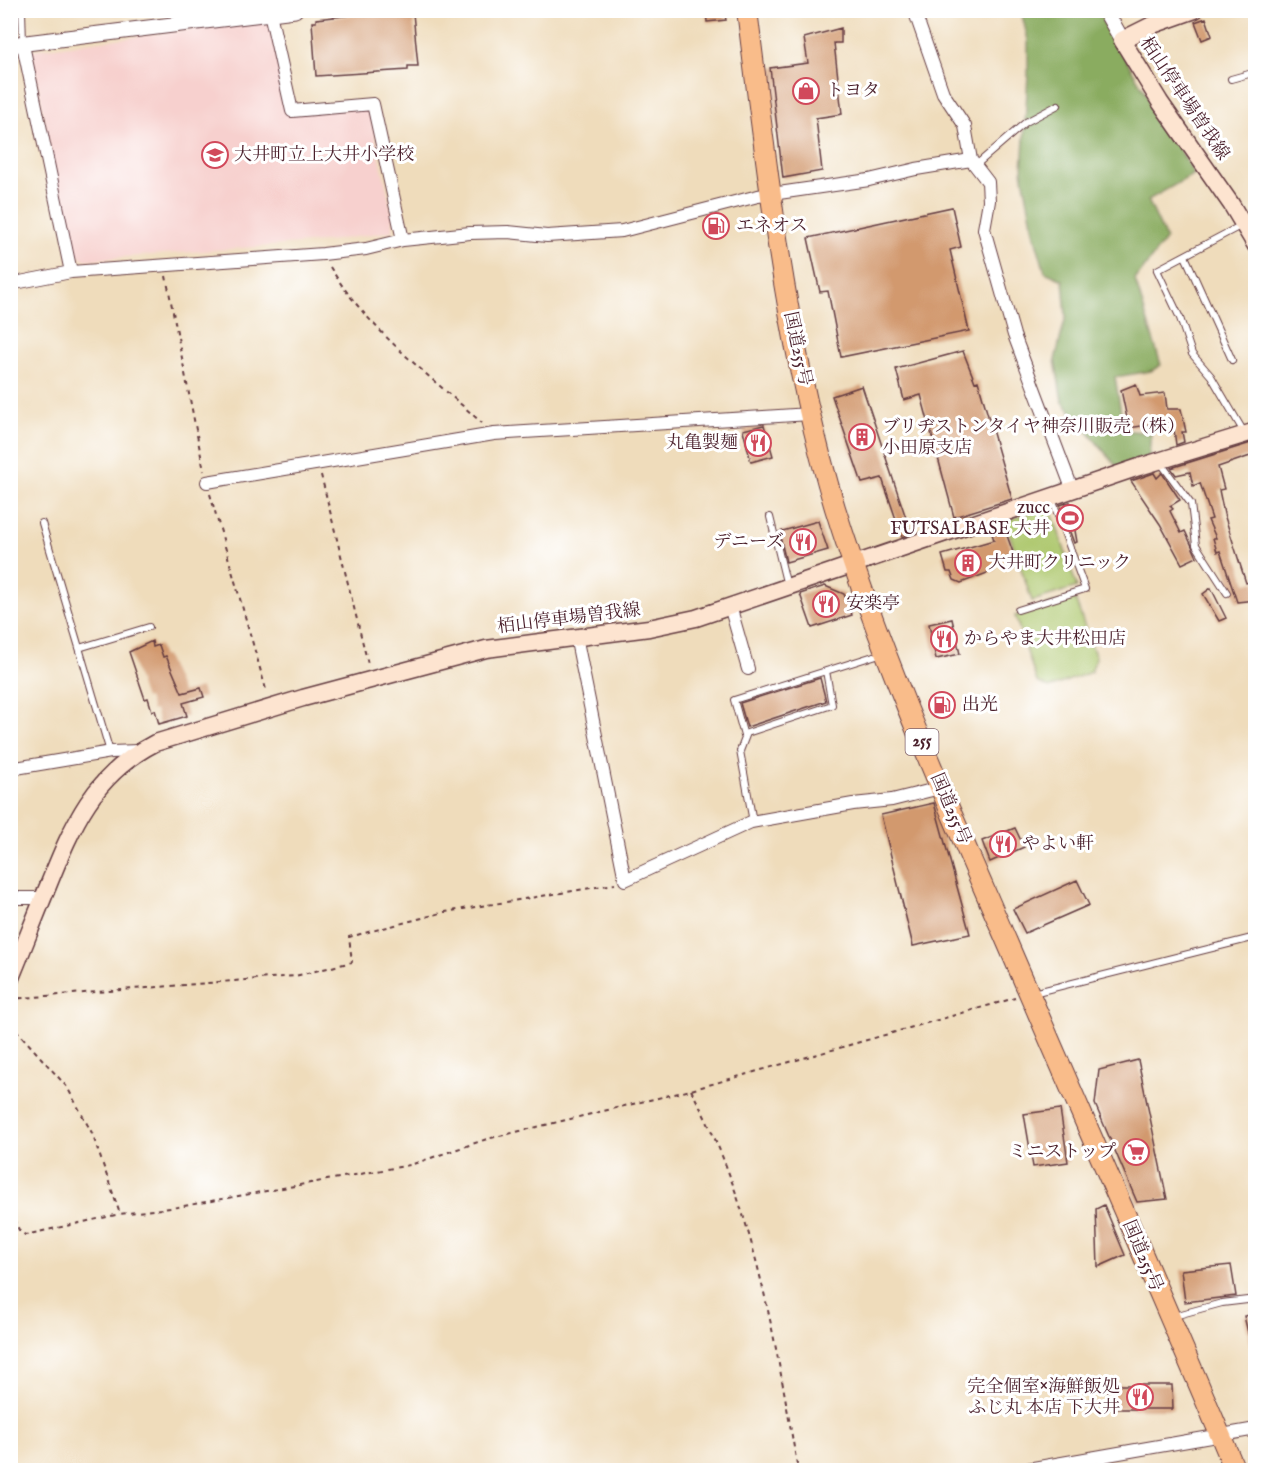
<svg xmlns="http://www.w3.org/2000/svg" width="1266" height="1481" viewBox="0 0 1266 1481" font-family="'IM FELL English','Noto Serif JP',serif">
  <rect width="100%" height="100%" fill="#fff"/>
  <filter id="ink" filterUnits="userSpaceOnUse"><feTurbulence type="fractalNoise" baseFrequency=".0167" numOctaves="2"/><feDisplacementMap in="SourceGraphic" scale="12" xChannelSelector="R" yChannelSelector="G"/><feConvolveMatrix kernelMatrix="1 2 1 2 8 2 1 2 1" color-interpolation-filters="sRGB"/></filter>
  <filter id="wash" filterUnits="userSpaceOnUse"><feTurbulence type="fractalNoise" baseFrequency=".008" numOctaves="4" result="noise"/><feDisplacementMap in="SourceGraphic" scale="24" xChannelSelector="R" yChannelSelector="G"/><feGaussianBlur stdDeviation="1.35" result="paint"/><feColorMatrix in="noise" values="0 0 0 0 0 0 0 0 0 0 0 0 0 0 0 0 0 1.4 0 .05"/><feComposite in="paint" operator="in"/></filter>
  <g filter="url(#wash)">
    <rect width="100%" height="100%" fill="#efdcbb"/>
    <!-- built -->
    <path fill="#f7d0ce" d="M270,19L289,113L369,107L393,217V231L323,242L86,260L76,254H72L58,197L32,50Z"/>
    <!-- green -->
    <path fill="#adc76d" stroke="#7c734c" stroke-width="1.5" d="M1050,506L1077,587L1032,601L1005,521Z
      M1074,596L1096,658L1091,672L1049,688L1037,682L1015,616Z"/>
    <!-- forest -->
    <path fill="#8aac60" stroke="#6a6646" stroke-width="1.5" d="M1021,11H1097L1194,174L1148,200L1166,239L1135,280L1161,365L1151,371L1115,377L1124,430L1151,433L1149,456L1118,468L1062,401L1055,360L1066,316L1063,280L1045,272L1034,234L1022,171L1028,75V40Z"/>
    <g id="blocks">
      <!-- building -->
      <path fill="#d2996e" d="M399,10H403V14L413,13L418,66H408V70L316,76L312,22H316V19Z
        M706,10H724L726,20L707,22Z
        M1206,18L1212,36L1202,40L1195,22Z
        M841,28V43H834L842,114L816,118L822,171L783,178L770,68L808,63L804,38Z
        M952,207L961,247L950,250L969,331L841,357L828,291L820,292L808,238Z
        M963,351L975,382L978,381L1012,499L954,517L921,395L904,400L896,369Z
        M1136,384L1140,396L1165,393L1167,409H1181L1186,432H1182L1184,442L1176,445L1173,421L1129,428L1121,390Z
        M862,386L911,533L902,537L882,478L862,483L832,396Z
        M764,425L773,456L751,462L743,430Z
        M1251,443L1256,454L1218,467L1224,489L1219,490L1224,514L1246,583L1256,581V600L1237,602L1220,551L1217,552L1213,538H1216L1208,520L1212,519L1200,483L1193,486L1190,472L1176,475L1171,468Z
        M1154,473L1157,478L1162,473L1180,500L1170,506L1173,509L1170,511L1181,533L1185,531L1197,557L1182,564L1160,524L1131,481Z
        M1070,502L1077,542L1074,543L1060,505Z
        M818,521L828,550L786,562L779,532Z
        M1005,530L1014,555L993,563L995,570L961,583L954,580L951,572H947L942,555L994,540L992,534Z
        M825,586L844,594L852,615L812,628L800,594Z
        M1211,588L1226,618L1219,621L1203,594Z
        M952,619L960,654L936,659L929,624Z
        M152,641L153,647L159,645L163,657L166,656L182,693L201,688L204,697L183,703L187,716L159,724L155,710L152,711L148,698L145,699L129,652Z
        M820,678L826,701L747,727L740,703Z
        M934,803L970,934L913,946L881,815Z
        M1015,828L1024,847L990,862L982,841Z
        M1077,880L1089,905L1025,933L1013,909Z
        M1138,1060L1167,1199L1137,1202L1095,1104L1099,1070Z
        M1060,1109L1068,1162L1033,1167L1024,1114Z
        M1104,1205L1125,1255L1098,1267L1096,1209Z
        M1231,1265L1236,1296L1185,1302L1181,1270Z
        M1256,1314V1345H1251L1244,1316Z
        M1108,1385H1172L1173,1409H1108Z"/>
    </g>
  </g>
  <g filter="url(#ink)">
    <use href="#blocks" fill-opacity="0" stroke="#633b41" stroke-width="1.5"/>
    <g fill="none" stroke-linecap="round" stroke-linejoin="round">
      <defs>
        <path id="service" d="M22,10L23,43
          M1252,10L1256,17
          M1231,79L1256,72
          M976,165L1026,122L1058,105
          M1242,219L1256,215
          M1242,225L1157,270L1180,318L1192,354L1211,376L1245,434
          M1185,256L1232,360
          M1160,462L1191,504L1196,545L1227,593
          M770,517L787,586
          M42,523L110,752
          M1018,610L1085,589L1052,499
          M79,648L149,627
          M744,736L734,700L883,653
          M753,822L740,751L747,733L832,705L826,671
          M1033,993L1256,937
          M1174,1316L1222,1303L1256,1299
          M1103,1456L1104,1470"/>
        <path id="minor" d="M914,10L943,93L965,126L971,160L988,182L989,201L984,229L1014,335L1073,491
          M270,13L292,111L373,104L403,240
          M23,45L71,272
          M10,284L71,272L323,254L366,249L403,240L470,233L508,232L547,236L622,231L758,196L869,180L916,169L971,160
          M207,482L494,434L810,414
          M730,606L748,669
          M576,636L625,880L751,822L853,804L892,800L940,788
          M10,769L111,752L138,751
          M10,898H43
          M1022,1470L1256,1429"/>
        <path id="tertiary" d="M1105,10L1122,40
          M10,45L295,10"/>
        <path id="secondary" d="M1195,10L1150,26L1122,40L1160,102L1231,204L1256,246
          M10,980C23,949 35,917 48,886C73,824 93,775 155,743L303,698L486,649L649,628L696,618L1139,467L1256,431"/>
        <path id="trunk" d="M747,10C768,178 786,346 835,508C881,656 945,799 1007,942C1083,1118 1161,1294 1235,1470"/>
      </defs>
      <!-- service casing -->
      <use href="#service" stroke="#633b41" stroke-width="8"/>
      <!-- minor casing -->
      <use href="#minor" stroke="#633b41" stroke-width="14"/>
      <!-- tertiary casing -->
      <use href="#tertiary" stroke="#633b41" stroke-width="17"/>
      <!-- secondary casing -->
      <use href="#secondary" stroke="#633b41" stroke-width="19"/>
      <!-- trunk casing -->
      <use href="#trunk" stroke="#633b41" stroke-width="22"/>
      <!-- path -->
      <path stroke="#633b41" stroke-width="2" stroke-dasharray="4.5 4.5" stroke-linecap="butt" d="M330,267C368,330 429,375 482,423
        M166,276L204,471
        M321,475L368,664
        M210,494L267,693
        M10,999L295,976L352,962L349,937L445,912L615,884
        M10,1023L67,1087L92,1133L120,1214L178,1207L410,1165L487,1139L691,1090L1015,998
        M691,1090C755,1207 775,1341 798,1470
        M10,1211L19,1230L25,1235L120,1214"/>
      <!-- service -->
      <use href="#service" stroke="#fff" stroke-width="6"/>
      <!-- minor -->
      <use href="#minor" stroke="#fff" stroke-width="12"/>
      <!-- tertiary -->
      <use href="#tertiary" stroke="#fff" stroke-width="15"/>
      <!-- secondary -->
      <use href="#secondary" stroke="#fde4d0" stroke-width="16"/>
      <!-- trunk -->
      <use href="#trunk" stroke="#f9bc8a" stroke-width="20"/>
    </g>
  </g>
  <!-- icons -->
  <defs>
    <symbol id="shop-ring" viewBox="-11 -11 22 22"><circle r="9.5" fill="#fff" stroke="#d1495b" stroke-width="1.5"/><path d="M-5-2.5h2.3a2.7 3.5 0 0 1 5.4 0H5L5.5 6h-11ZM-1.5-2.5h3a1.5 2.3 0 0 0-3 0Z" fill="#d1495b"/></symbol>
    <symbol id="school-ring" viewBox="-11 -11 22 22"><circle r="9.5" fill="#fff" stroke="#d1495b" stroke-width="1.5"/><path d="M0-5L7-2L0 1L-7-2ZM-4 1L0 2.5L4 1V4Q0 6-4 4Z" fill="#d1495b"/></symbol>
    <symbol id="fuel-ring" viewBox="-11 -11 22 22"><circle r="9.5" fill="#fff" stroke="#d1495b" stroke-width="1.5"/><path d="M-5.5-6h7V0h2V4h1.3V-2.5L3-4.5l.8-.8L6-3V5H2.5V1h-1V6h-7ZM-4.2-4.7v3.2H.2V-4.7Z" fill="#d1495b"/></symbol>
    <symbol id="building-ring" viewBox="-11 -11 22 22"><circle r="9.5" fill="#fff" stroke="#d1495b" stroke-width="1.5"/><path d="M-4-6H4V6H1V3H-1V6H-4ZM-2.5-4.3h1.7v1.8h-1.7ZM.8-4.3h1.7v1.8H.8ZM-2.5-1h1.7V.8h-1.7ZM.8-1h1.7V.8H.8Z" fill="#d1495b"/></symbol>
    <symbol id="restaurant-ring" viewBox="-11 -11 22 22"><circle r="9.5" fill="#fff" stroke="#d1495b" stroke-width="1.5"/><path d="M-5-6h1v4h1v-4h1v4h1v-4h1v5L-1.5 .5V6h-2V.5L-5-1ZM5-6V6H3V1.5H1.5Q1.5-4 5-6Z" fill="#d1495b"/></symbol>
    <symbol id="stadium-ring" viewBox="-11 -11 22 22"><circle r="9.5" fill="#fff" stroke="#d1495b" stroke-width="1.5"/><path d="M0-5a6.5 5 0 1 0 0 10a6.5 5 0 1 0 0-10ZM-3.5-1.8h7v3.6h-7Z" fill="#d1495b"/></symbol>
    <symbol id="supermarket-ring" viewBox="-11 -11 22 22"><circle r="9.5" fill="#fff" stroke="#d1495b" stroke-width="1.5"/><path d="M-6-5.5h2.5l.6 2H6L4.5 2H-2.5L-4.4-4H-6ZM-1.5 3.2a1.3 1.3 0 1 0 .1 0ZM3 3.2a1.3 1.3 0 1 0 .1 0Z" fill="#d1495b"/></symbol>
  </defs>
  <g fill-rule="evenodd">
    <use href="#shop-ring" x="791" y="76" width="30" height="30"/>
    <use href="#school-ring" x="200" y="140" width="30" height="30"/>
    <use href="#fuel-ring" x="701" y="211" width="30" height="30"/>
    <use href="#building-ring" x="847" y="422" width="30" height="30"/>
    <use href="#restaurant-ring" x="743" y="428" width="30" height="30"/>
    <use href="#stadium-ring" x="1055" y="503" width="30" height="30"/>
    <use href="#restaurant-ring" x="788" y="527" width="30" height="30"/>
    <use href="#building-ring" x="953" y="548" width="30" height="30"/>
    <use href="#restaurant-ring" x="811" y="589" width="30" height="30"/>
    <use href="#restaurant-ring" x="929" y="624" width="30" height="30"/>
    <use href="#fuel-ring" x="927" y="690" width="30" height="30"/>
    <use href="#restaurant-ring" x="988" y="829" width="30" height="30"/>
    <use href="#supermarket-ring" x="1121" y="1137" width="30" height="30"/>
    <use href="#restaurant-ring" x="1125" y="1382" width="30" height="30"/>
  </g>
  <g text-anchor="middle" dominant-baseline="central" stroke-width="6" stroke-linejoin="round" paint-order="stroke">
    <!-- shield labels -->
    <rect fill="#fff" stroke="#80626b" stroke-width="1.5" x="905.5" y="729" width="33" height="26" rx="4.5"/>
    <g font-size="16" font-weight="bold" fill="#4a1f2b">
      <text x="922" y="742">255</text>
    </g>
    <!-- poi labels -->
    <g font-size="18" fill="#4a1f2b" stroke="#fff" text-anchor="start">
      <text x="826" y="91">トヨタ</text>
      <text x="234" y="155">大井町立上大井小学校</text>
      <text x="736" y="226">エネオス</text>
      <text x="882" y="427">ブリヂストンタイヤ神奈川販売（株）<tspan x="882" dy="21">小田原支店</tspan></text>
      <text x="738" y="443" text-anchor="end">丸亀製麺</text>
      <text x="1050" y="508" text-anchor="end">zucc<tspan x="1050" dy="21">FUTSALBASE 大井</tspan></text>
      <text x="784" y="542" text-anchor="end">デニーズ</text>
      <text x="988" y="563">大井町クリニック</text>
      <text x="846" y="604">安楽亭</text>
      <text x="964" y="639">からやま大井松田店</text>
      <text x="962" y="705">出光</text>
      <text x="1022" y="844">やよい軒</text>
      <text x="1116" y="1152" text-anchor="end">ミニストップ</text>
      <text x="1120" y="1387" text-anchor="end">完全個室×海鮮飯処<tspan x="1120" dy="21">ふじ丸 本店 下大井</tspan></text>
    </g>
    <!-- street labels -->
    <g font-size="18" fill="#4a1f2b" stroke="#fff">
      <text transform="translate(1184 99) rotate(56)">栢山停車場曽我線</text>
      <text transform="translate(797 349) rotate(78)">国道255号</text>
      <text transform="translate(569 619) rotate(-7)">栢山停車場曽我線</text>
      <text transform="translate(950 809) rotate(67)">国道255号</text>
      <text transform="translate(1142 1256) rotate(67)">国道255号</text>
    </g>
  </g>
  <!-- margin -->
  <rect width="1266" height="1481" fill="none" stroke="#fff" stroke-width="36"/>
</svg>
